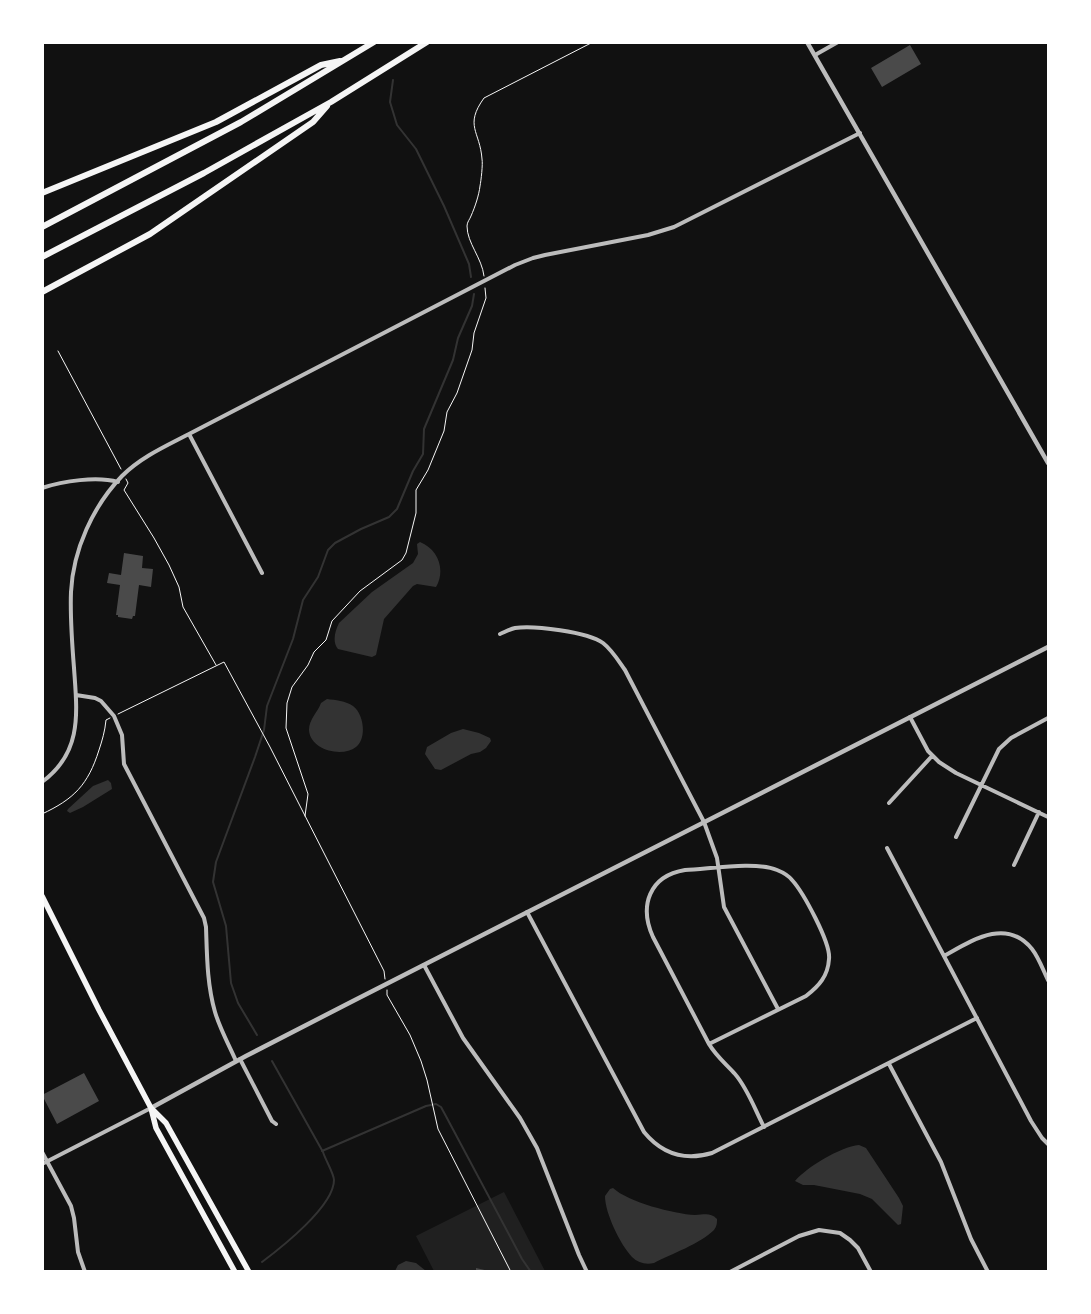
<svg xmlns="http://www.w3.org/2000/svg" width="1091" height="1314" viewBox="0 0 1091 1314" font-family="Cabin,sans-serif">
  <rect width="100%" height="100%" fill="#111"/>
  <!-- green -->
  <path fill="#202020" d="M504,1192L545,1271H434L416,1236Z"/>
  <!-- water -->
  <path fill="#333" d="M420,542C438,549 446,570 436,587L417,584L413,586L384,619L376,655L372,657L338,649C332,642 335,631 339,623L372,592L413,563L418,554L417,544Z
    M327,699C335,700 346,701 353,706C364,714 367,738 356,747C342,758 310,750 309,730C309,719 318,712 321,703Z
    M463,729L479,733L490,738L491,741L486,748L480,752L471,754L441,770L435,769L425,754L427,747L451,733Z
    M108,780L111,783L112,789L83,807L70,813L67,811L68,809L93,786Z
    M859,1145L866,1148L899,1198L903,1206L901,1224L898,1225L872,1199L860,1194L814,1185H803L795,1181C807,1167 840,1147 859,1145Z
    M613,1188C628,1202 674,1214 695,1215C704,1215 710,1212 717,1219C717,1223 717,1226 714,1230C700,1244 671,1254 654,1263C646,1265 638,1263 632,1257C620,1244 605,1213 605,1196L610,1189Z
    M406,1261L416,1263L426,1271H395L398,1265Z"/>
  <g fill="none" stroke-linecap="round" stroke-linejoin="round">
    <!-- stream -->
    <path stroke="#333" stroke-width="2" d="M393,80L390,102L397,125L416,149L444,206L469,264L471,277
      M257,1035L238,1003L231,983L226,926L213,882L216,862L255,757L264,730L267,706L293,639L303,600L318,577L328,550L335,543L361,529L389,517L397,509L413,471L423,454L424,429L453,360L458,338L472,306L474,294
      M322,1151L426,1106L436,1104L441,1107L448,1120L522,1259L531,1272
      M262,1262C282,1247 334,1206 334,1180C334,1174 325,1159 323,1152L272,1061"/>
  </g>
  <!-- building -->
  <path fill="#4a4a4a" d="M910,45L921,64L882,87L871,68Z
    M124,553L143,556L142,568L153,569L151,587L139,585L135,616H133L132,619L118,617V615H116L120,585L107,583L109,573L121,575Z
    M84,1073L99,1101L57,1124L42,1095Z
    M476,1268L489,1271V1272H476Z"/>
  <g fill="none" stroke-linecap="round" stroke-linejoin="round">
    <!-- path -->
    <path stroke="#f5f5f5" stroke-width="1" d="M484,276C482,258 467,243 467,226C467,222 470,219 471,216C475,207 479,195 480,186C481,181 483,164 482,159C480,131 464,126 484,98L593,42
      M58,351L121,469
      M126,479L128,483L124,490L154,538L169,565L179,587L183,607L216,665
      M118,714L224,662L270,747L384,971L385,979
      M42,814C74,799 88,785 99,750C102,741 105,731 106,720L110,718
      M305,816L308,794L286,728L287,703L292,687L308,665L314,652L326,640L332,621L360,591L402,560L406,553L416,513V490L428,470L444,431L447,412L457,393L472,350L474,333L486,298L485,288
      M387,990V995L410,1035L421,1061L427,1080L438,1129L511,1272"/>
    <!-- minor -->
    <path stroke="#bcbcbc" stroke-width="4" d="M815,55L838,42
      M189,434L262,573
      M42,488C63,481 97,476 118,482
      M500,634C505,632 510,629 515,628C533,625 588,632 603,643C612,650 618,660 625,670L704,822L717,858L724,907L778,1009
      M76,695L95,698L101,701L114,716L122,735L124,764L204,918L206,927C207,956 207,984 215,1012C220,1029 229,1045 236,1061
      M910,717L928,751L939,762L956,773L1048,817
      M42,782C83,752 77,712 74,668C72,643 70,617 71,592C73,550 93,506 122,476C141,457 166,446 189,434L515,265L533,258L545,255L648,235L674,227L860,133
      M889,803L932,756
      M956,837L999,749L1011,738L1048,718
      M887,848L1031,1121L1042,1138L1048,1144
      M1014,865L1039,812
      M527,912L644,1132C662,1154 685,1161 712,1153L977,1018
      M944,956C971,941 1006,917 1032,949C1039,958 1043,970 1048,980
      M424,965L463,1038L520,1118L537,1148L579,1255L587,1272
      M709,1044L806,996C819,986 828,976 829,959C831,943 803,892 792,880C788,875 782,872 777,870C755,861 710,869 685,870C649,876 639,906 653,937L709,1044C716,1056 726,1064 735,1074C748,1089 755,1110 764,1127
      M240,1059L272,1121L276,1124
      M889,1064L941,1162L971,1239L988,1272
      M42,1152L71,1206L74,1218L78,1252L85,1272
      M42,1164L151,1108
      M730,1272L799,1236L819,1230L840,1233L850,1240L858,1248L871,1272"/>
    <!-- tertiary -->
    <path stroke="#bcbcbc" stroke-width="4.5" d="M807,42L1048,463
      M151,1108L246,1056L353,1001L1048,647"/>
    <!-- primary -->
    <path stroke="#f5f5f5" stroke-width="5.5" d="M42,896L99,1010L151,1108L156,1128L235,1272
      M151,1108L166,1123L249,1272"/>
    <!-- motorway -->
    <path stroke="#f5f5f5" stroke-width="6" d="M42,193L216,122L321,65L340,61
      M42,227L241,122L374,42
      M42,257L204,173L331,102L427,42
      M42,292L150,234L313,122L327,106"/>
  </g>
  <!-- border -->
  <rect width="1091" height="1314" fill="none" stroke="#ffffff" stroke-width="88"/>
</svg>
